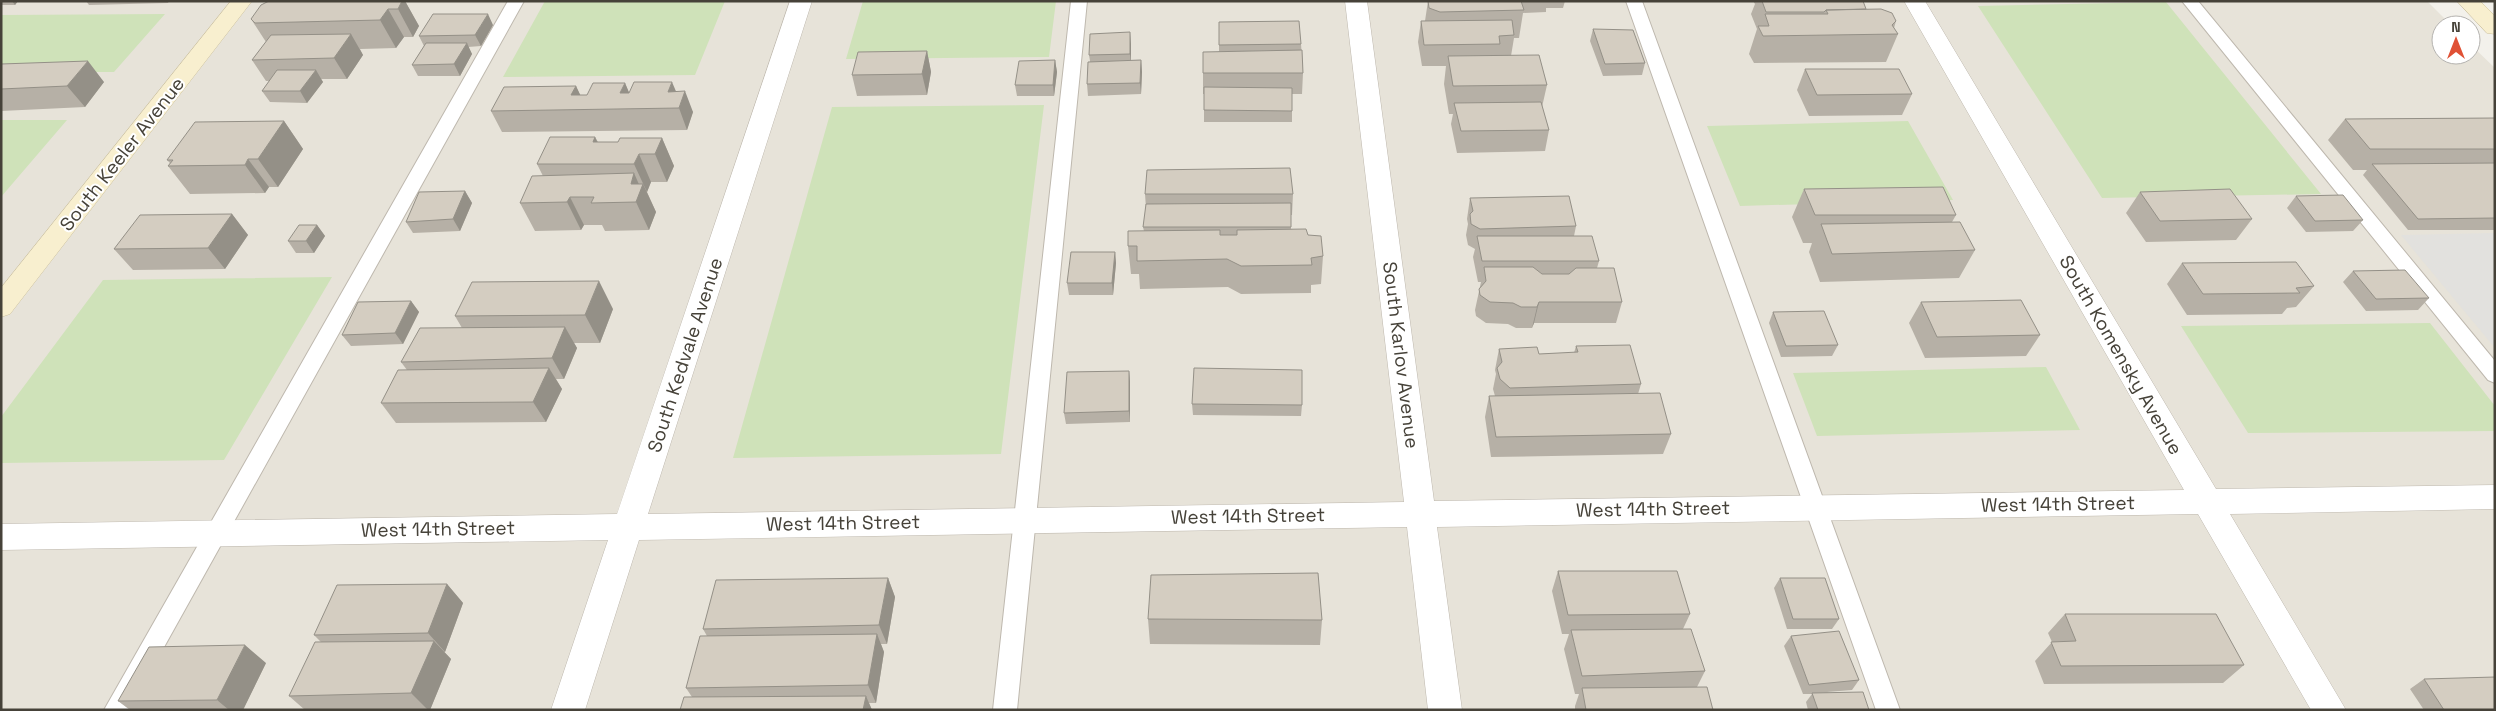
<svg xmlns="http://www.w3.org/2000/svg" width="2496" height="711" viewBox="0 0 2496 711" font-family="'Space Grotesk',sans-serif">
  <rect width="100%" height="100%" fill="#f3f1eb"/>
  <!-- residential -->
  <path fill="#e7e3d9" d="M1,1H2427L2451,25H2441V55H2471V45L2495,68V710H1Z"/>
  <!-- green -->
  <path fill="#cfe2b9" d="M545,1H725L695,75L503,77Z
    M863,1H1056L1049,57L846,59Z
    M2166,2L2321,194L2102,198L1978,6Z
    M165,14L114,72H1V15Z
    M1044,105L1001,454L733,458L832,107Z
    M1,120H67L1,197Z
    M1908,121L1953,200L1740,206L1707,126Z
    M332,277L224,460L1,463V417L103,280Z
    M2430,323L2495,406V431L2248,433L2181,326Z
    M2046,367L2080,430L1817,436L1793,373Z"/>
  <!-- parking -->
  <path fill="#e2e1de" d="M2495,233V348L2401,235Z"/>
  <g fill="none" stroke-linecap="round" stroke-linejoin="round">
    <defs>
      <path id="lane" d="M508,1H524L129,710H104Z
        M1071,1H1087L1017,710H993Z
        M1626,1H1642L1900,710H1876Z
        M2182,1H2198L2495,361V383L2488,380Z"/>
      <path id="street" d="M790,1H812L648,514L1404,502L1345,1H1367L1434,501L2184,490L1904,1H1925L2216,489L2495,485V509L2230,514L2346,710H2311L2198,514L1437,527L1462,710H1428L1407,527L639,540L585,710H551L608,540L1,550V524L617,514Z"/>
      <path id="secondary" d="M231,1H252L10,314L1,317V288Z
        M2457,1H2480L2495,16V34L2487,33Z"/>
    </defs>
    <!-- lane casing -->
    <use href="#lane" stroke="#beb8ae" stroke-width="2"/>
    <!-- street casing -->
    <use href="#street" stroke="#beb8ae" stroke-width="1"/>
    <!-- secondary casing -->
    <use href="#secondary" stroke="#cdc2a0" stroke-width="1"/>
    <!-- lane -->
    <use href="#lane" fill="#fff" fill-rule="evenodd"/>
    <!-- street -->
    <use href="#street" fill="#fff" fill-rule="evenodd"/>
    <!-- secondary -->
    <use href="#secondary" fill="#f8efcf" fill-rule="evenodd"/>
  </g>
  <!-- wall -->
  <path fill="#b6b0a6" d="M1,1H18L15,5H1Z
    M86,1H169L168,3L89,5Z
    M269,1H405L419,26L413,37H404L396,48L360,49L363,55L347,79H321L323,82L307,103L270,102L262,91L269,81H266L252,60L266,42L251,19Z
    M1428,1H1565L1563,8H1546V12L1523,13L1519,38H1514L1511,56L1547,85L1542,107L1549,130L1545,151L1457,153L1451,124L1453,114H1449L1444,84L1446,66H1422L1418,42L1421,21H1425Z
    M1753,1H1863L1866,9L1896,21L1894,28L1898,34L1886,62L1754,63L1749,54L1757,29L1751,14L1755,4Z
    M1219,22L1301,44L1303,73L1302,94H1292V122H1204V94H1203V73L1219,51Z
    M493,25L481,46L468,47L472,54L460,76H418L412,65L424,46L419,36Z
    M1593,29L1645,63L1642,75L1603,76L1590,41Z
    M1130,32L1131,61L1141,60L1142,72L1141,94L1088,96L1087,84L1090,61L1089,55Z
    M927,51L931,72L927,95L857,96L852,75Z
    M1055,60L1057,72L1054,96H1017L1015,85Z
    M1,64L104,82L85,107L1,111Z
    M1805,69L1912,94L1902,115L1809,116L1797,90Z
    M625,83L629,93L676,92L693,112L687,130L502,132L491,111L576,86L580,95H587Z
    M2495,118V230H2408L2363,175L2367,170H2353L2328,140L2345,119Z
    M284,121L303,149L278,187H269L265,193L190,194L168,166L170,163L167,160Z
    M595,137L598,142H618L662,138L674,166L667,182H651L647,192L656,212L649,230L605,231L602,225H584L581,230L535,231L520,203L543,176L537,164Z
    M1804,189L1956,215L1952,222L1975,250L1959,278L1820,282L1809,252L1812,243H1803L1792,217Z
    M465,191L472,203L460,231L413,233L406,222Z
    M2140,192L2252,219L2236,240L2146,242L2126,213Z
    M1145,194H1293L1292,215H1291V229L1308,235L1323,256L1321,284L1311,285V293L1241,294L1228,287L1140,289L1139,274H1131L1128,246L1144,231L1143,227L1146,208Z
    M2296,196L2363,220L2353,231L2306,232L2287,208Z
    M1470,198L1576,226L1574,236L1599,261L1597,268L1622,302L1616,323H1534L1532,328H1516L1508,324L1486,323L1476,316L1475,310L1481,282H1478L1473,257L1475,249L1468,245L1466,235L1468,224L1467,219Z
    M232,214L248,235L225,269L133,270L114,249Z
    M317,225L325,236L314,253H296L288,241Z
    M1115,252L1116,263L1113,295H1069L1067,283Z
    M2182,263L2314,286L2296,307L2287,308L2282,314L2187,315L2167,284Z
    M2353,271L2429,298L2418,310L2366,311L2343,282Z
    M411,301L419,312L403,344L351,346L342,335Z
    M1921,302L2040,335L2026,356L1925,358L1909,323Z
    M613,309L600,343H574L577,348L564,379H556L562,389L546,422L396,423L381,403L407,370L401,362L462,328L455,316Z
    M1773,312L1838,345L1832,356L1781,357L1769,323Z
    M1576,346L1641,384L1638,394L1671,434L1663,454L1491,457L1485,417L1489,396H1495L1493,389L1496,374L1495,370L1499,349L1539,354L1574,353Z
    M1129,371L1130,382V422L1066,424L1064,413Z
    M1192,404L1302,405L1301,416L1193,415Z
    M1558,571L1690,614L1683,629L1705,671L1697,687L1713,710H1575V706L1579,694H1575L1564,649L1569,634H1562L1552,591Z
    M888,578L895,597L887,644H881L884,652L876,703H869L872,710L692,697L686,688L707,636L703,629Z
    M1780,578L1839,619L1832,629H1787L1774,588Z
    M447,584L463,603L445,652H444L451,659L430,710H305L289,696L321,642L314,635Z
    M2065,614L2244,665L2223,683L2044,684L2035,661L2052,642L2048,633Z
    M1148,619L1322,620L1320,645L1150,644Z
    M1791,636L1859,680L1852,690L1827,692L1869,710H1808L1806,702L1812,694H1803L1784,646Z
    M266,663L243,710H130L118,701Z
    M2424,679L2495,710H2424L2410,689Z"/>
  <!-- shaded-wall -->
  <path fill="#949087" d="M12,1H18L15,5Z
    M402,1H405L419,26L413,37L398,9Z
    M388,9L404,37L396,48L380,20Z
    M488,14L493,25L481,46L475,35Z
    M1130,32L1131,44V65L1130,54Z
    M351,34L363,55L347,79L334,58Z
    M467,43L472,54L460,76L454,64Z
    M927,51L931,72L927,95L922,74Z
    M1055,60L1057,72L1054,96L1053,85Z
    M1141,60L1142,72L1141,94L1140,83Z
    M88,61L104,82L85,107L67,86Z
    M316,70L323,82L307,103L300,91Z
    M672,82L681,103L668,92Z
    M625,83L634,104L620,93Z
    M576,86L586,107L571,95Z
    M685,91L693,112L687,130L679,108Z
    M284,121L303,149L278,187L258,159Z
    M595,137L608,164L593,142Z
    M662,138L674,166L667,182L655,154Z
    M639,154L651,182L647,192L634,164Z
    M248,159L269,187L265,193L245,165Z
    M634,173L641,189L643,184L656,212L649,230L636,202L631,184Z
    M465,191L472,203L460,231L453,219Z
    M570,197L584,225L581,230L567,202Z
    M232,214L248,235L225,269L208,248Z
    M317,225L325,236L314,253L306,241Z
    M1115,252L1116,263L1113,295L1112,283Z
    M599,281L613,309L600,343L585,315Z
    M411,301L419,312L403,344L395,333Z
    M1539,302L1534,323L1532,328L1537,307Z
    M565,327L577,348L564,379L552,358Z
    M549,368L562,389L546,422L533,402Z
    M1129,371L1130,382V422L1129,411Z
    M888,578L895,597L887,644L879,625Z
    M447,584L463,603L445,652L428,633Z
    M877,634L884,652L876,703L868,685Z
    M434,641L451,659L430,710H428L411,693Z
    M245,645L266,663L243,710H229L217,700Z
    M866,696L872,710H863Z"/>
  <!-- building -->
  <path fill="#d4cdc1" stroke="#949087" d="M269,1H402L398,9H388L380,20L255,23L251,19L261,5Z
    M1428,1H1521L1524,10L1440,12L1429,8Z
    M1762,1H1863L1866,9L1826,10L1824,12H1766Z
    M1881,9L1892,13L1896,21L1892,25L1898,34L1763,36L1758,26H1769L1765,14H1828L1826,10Z
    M433,14H488L475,35L419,36Z
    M1512,20L1514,35L1499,36L1500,44L1424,45L1421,21Z
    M1299,21L1301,44L1219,45V22Z
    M1593,29L1633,30L1645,63L1605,64Z
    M1130,32V54L1089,55L1090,34Z
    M351,34L334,58L252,60L271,35Z
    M426,43H467L454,64L412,65Z
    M1302,50L1303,73H1203V52Z
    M927,51L922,74L852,75L858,52Z
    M1539,55L1547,85L1453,86L1448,56Z
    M1055,60L1053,85H1015L1019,61Z
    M1141,60L1140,83L1087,84L1088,62Z
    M88,61L67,86L1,89V64Z
    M1805,69H1899L1912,94L1817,95Z
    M277,70H316L300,91H262Z
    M634,82H672L668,92L685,91L679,108L491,111L504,87L576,86L571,95H587L593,83H625L620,93H629Z
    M1204,87L1292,88V111L1204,110Z
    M1541,102L1549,130L1461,131L1454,103Z
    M2495,118V149H2370L2345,119Z
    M284,121L258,159H248L245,165L168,166L173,160H167L195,122Z
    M550,137H595L593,142H618L620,138H662L655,154H639L634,164H537Z
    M2495,163V218L2418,219L2372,164Z
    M1290,168L1293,194H1145L1147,170Z
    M634,173L631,184H643L636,202L591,203L594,197H570L567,202L520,203L532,176Z
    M1943,187L1956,215H1815L1804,189Z
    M2230,189L2252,219L2160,221L2140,192Z
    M465,191L453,219L406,222L419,192Z
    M2343,195L2363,220L2315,221L2296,196Z
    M1569,196L1576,226L1480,229L1471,224L1470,214L1473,211L1470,198Z
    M1291,203V227H1143L1146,204Z
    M232,214L208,248L114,249L140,215Z
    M1960,222L1975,250L1832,254L1821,224Z
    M299,225H317L306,241H288Z
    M1306,229L1308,235L1321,236L1323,256L1311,258L1312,265L1241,266L1227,259L1137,261V246H1128V231L1220,230V235H1237V230Z
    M1477,236H1592L1599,261H1482Z
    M1071,252H1115L1112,283H1067Z
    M2296,262L2314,286L2296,288L2300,293L2203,294L2182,263Z
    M1484,267H1533L1542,274H1569L1576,268H1614L1622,302H1539L1537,307H1521L1513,303L1490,302L1480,295L1479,289L1486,281Z
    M2405,270L2429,298L2376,299L2353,271Z
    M599,281L585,315L455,316L472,282Z
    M2021,300L2040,335L1937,337L1921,302Z
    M411,301L395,333L342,335L358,302Z
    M1824,311L1838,345L1786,346L1773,312Z
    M565,327L552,358L401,362L420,328Z
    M1630,345L1641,384L1510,388L1500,379L1497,368L1502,362L1499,349L1537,347L1539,354L1578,352L1576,346Z
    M549,368L533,402L381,403L398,370Z
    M1194,368L1302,370V405L1192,404Z
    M1129,371V411L1064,413L1067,372Z
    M1660,393L1671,434L1496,437L1489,396Z
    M1558,571H1677L1690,614L1568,615Z
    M1318,573L1322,620L1148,619L1151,575Z
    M888,578L879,625L703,629L716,580Z
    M1780,578H1825L1839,619H1793Z
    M447,584L428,633L314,635L337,585Z
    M2065,614H2216L2244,665L2061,666L2051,642L2076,641Z
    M1691,629L1705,671L1582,676L1571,630Z
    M1839,631L1859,680L1809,685L1791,636Z
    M877,634L868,685L686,688L700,636Z
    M434,641L411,693L289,696L315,642Z
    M245,645L217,700L118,701L149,647Z
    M2495,677V710H2444L2424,679Z
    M1707,687L1713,710H1586L1582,688Z
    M1863,692L1869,710H1818L1812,693Z
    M866,696L863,710H680L684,697Z"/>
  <g text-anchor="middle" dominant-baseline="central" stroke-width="4" stroke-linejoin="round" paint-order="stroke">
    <!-- street labels -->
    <g font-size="19" fill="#464239" stroke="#fff">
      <text transform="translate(122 154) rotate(-52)">South Keeler Avenue</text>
      <text transform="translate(685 355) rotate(-72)">South Kedvale Avenue</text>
      <text transform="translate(1401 355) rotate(83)">South Karlov Avenue</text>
      <text transform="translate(2121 355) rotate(60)">South Komensky Avenue</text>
      <text transform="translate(2058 504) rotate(-1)">West 14th Street</text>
      <text transform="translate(1653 509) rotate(-1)">West 14th Street</text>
      <text transform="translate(1248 516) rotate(-1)">West 14th Street</text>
      <text transform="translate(843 523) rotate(-1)">West 14th Street</text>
      <text transform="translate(438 529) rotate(-1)">West 14th Street</text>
    </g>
  </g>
  <!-- border -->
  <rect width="2496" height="711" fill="none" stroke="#464239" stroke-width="5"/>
  <!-- north arrow -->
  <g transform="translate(2456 40)"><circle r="24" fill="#ffffff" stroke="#b5b3b0"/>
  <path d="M0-4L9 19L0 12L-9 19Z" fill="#e05135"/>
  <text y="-8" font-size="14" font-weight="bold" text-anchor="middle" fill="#464239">N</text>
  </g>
</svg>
